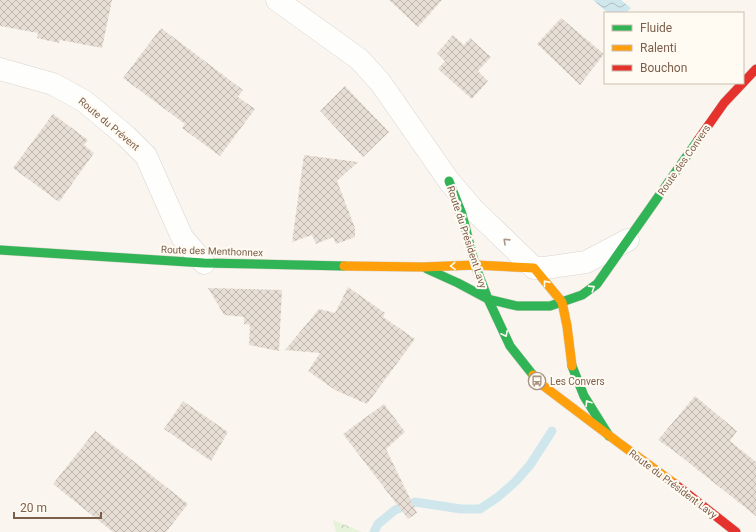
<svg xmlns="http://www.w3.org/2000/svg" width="756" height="532" viewBox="0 0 756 532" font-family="Roboto,sans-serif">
  <defs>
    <pattern id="forest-crowns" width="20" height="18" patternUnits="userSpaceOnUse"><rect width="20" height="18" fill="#e6f2d9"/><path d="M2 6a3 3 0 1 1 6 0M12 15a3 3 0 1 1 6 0" fill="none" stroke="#bfc7b2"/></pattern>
    <pattern id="water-waves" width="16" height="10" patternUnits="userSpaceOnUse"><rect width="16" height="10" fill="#cfe7ec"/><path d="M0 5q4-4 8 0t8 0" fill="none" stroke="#adbec1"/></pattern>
    <pattern id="building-cross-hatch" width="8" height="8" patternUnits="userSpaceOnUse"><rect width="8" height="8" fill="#e7dfd5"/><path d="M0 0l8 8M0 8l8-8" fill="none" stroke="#c0b8af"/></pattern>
  </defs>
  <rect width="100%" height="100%" fill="#faf6ef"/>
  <!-- forest -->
  <path fill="url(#forest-crowns)" d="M333,520L362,532H336Z"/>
  <!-- water -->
  <path fill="url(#water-waves)" d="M593,0H621L631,8L626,13H608Z"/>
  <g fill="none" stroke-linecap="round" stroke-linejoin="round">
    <!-- stream -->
    <path stroke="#cfe7ec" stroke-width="9" d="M374,532L378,524L395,510L415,502L461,509H480L498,497L515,482L530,465L552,431"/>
  </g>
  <!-- building -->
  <path fill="url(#building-cross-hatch)" d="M0,0H112L102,48L60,40L59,43L37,38L38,33L0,26Z
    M389,0H442L418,27Z
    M561,18L604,54L580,85L537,44Z
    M161,28L243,90L238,97L255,109L220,156L182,128L185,124L123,78Z
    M453,35L464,45L470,38L491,57L478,71L488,81L472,99L438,69L445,61L437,53Z
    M345,86L389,132L363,157L320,111Z
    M53,114L88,140L84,145L94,153L59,202L13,168Z
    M304,155L358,162L337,181L355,228V237L336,244L333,237L316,244L312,235L292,242Z
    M348,287L385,313L383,317L415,339L367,404L335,390L308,371L320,353L285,350L319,309L335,313Z
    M208,288L282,290L279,351L249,345L250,325L244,324V317L224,315Z
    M695,396L737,431L730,441L756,462V516L674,451L658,440Z
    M183,401L228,432L211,461L164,429Z
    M384,404L405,432L386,449L417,513L408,519L343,434Z
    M95,431L188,504L166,532H113L53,484Z"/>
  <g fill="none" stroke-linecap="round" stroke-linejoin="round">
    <defs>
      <path id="street" d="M277,0L359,59L380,82L449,181L472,208L534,268H544L586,262L628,240
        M0,69L53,84L84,101L126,136L146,156L182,237L204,263"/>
      <path id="fast" d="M449,181L462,214L475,265L488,299L510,346L533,375
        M0,250L204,263L344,266
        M427,269L458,283L488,299L517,306H550L582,295L597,284L698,140
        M572,366L584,396L609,436"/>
      <path id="slow" d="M344,266L423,267L475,265L534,268L562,302L567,326L572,366
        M533,375L537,381L619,443L675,484"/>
      <path id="jam" d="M698,140L724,103L756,69
        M675,484L736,532"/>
    </defs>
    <!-- street casing -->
    <use href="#street" stroke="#d9d3cd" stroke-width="23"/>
    <!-- fast casing -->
    <use href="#fast" stroke="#dad3cb" stroke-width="10"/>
    <!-- slow casing -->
    <use href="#slow" stroke="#dad3cb" stroke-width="10"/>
    <!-- jam casing -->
    <use href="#jam" stroke="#dad3cb" stroke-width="10"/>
    <!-- street -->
    <use href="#street" stroke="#fefefd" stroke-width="22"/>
    <!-- fast -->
    <use href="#fast" stroke="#30b455" stroke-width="9"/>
    <!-- slow -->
    <use href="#slow" stroke="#ff9f0a" stroke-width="9"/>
    <!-- jam -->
    <use href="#jam" stroke="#e5322d" stroke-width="9"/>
  </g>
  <!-- one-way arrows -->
  <defs><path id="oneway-chevron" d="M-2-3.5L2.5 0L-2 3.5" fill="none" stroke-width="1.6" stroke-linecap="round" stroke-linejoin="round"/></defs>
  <use stroke="#aa9789" href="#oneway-chevron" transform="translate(506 241) rotate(-136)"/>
  <g stroke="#fffbf3">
    <use href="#oneway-chevron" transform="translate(453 266) rotate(177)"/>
    <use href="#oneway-chevron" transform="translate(546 283) rotate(-129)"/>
    <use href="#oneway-chevron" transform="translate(592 288) rotate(-33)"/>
    <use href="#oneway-chevron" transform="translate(505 334) rotate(64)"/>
    <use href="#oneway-chevron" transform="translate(588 403) rotate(-122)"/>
  </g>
  <!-- icons -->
  <defs>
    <symbol id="bus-ring" viewBox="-11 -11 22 22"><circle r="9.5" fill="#fffbf3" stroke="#a89484" stroke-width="1.5"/><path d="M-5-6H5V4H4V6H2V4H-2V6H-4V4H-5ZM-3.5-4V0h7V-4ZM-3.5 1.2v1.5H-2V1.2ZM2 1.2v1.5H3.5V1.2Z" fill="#a89484"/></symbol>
  </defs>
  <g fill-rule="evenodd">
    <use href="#bus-ring" x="527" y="371" width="20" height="20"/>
  </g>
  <g text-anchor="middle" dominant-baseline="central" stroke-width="4" stroke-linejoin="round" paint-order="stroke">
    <!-- street labels -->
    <g font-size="10" fill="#7c5f4b" stroke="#fffbf3">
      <text transform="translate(109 124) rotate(40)">Route du Prévent</text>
      <text transform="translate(684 160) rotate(-55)">Route des Convers</text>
      <text transform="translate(467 237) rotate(72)">Route du Président Lavy</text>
      <text transform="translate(212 251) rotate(2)">Route des Menthonnex</text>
      <text transform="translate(673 484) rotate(37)">Route du Président Lavy</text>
    </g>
    <!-- poi labels -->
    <g font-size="10" fill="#7c5f4b" stroke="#fffbf3" text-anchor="start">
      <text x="550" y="381">Les Convers</text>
    </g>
  </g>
  <!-- legend -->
  <rect x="604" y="12" width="140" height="72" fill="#fffbf3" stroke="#cbbdb0"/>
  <rect x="612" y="25" width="20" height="6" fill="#30b455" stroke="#cbbdb0"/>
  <text x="640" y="32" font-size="12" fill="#7c5f4b">Fluide</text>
  <rect x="612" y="45" width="20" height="6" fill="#ff9f0a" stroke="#cbbdb0"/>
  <text x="640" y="52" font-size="12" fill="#7c5f4b">Ralenti</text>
  <rect x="612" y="65" width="20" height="6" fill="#e5322d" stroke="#cbbdb0"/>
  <text x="640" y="72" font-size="12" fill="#7c5f4b">Bouchon</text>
  <!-- scale -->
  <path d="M14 512v6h87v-6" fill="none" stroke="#7c5f4b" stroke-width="2"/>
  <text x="20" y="512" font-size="12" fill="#7c5f4b" stroke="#fffbf3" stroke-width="3" paint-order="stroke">20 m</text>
</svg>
